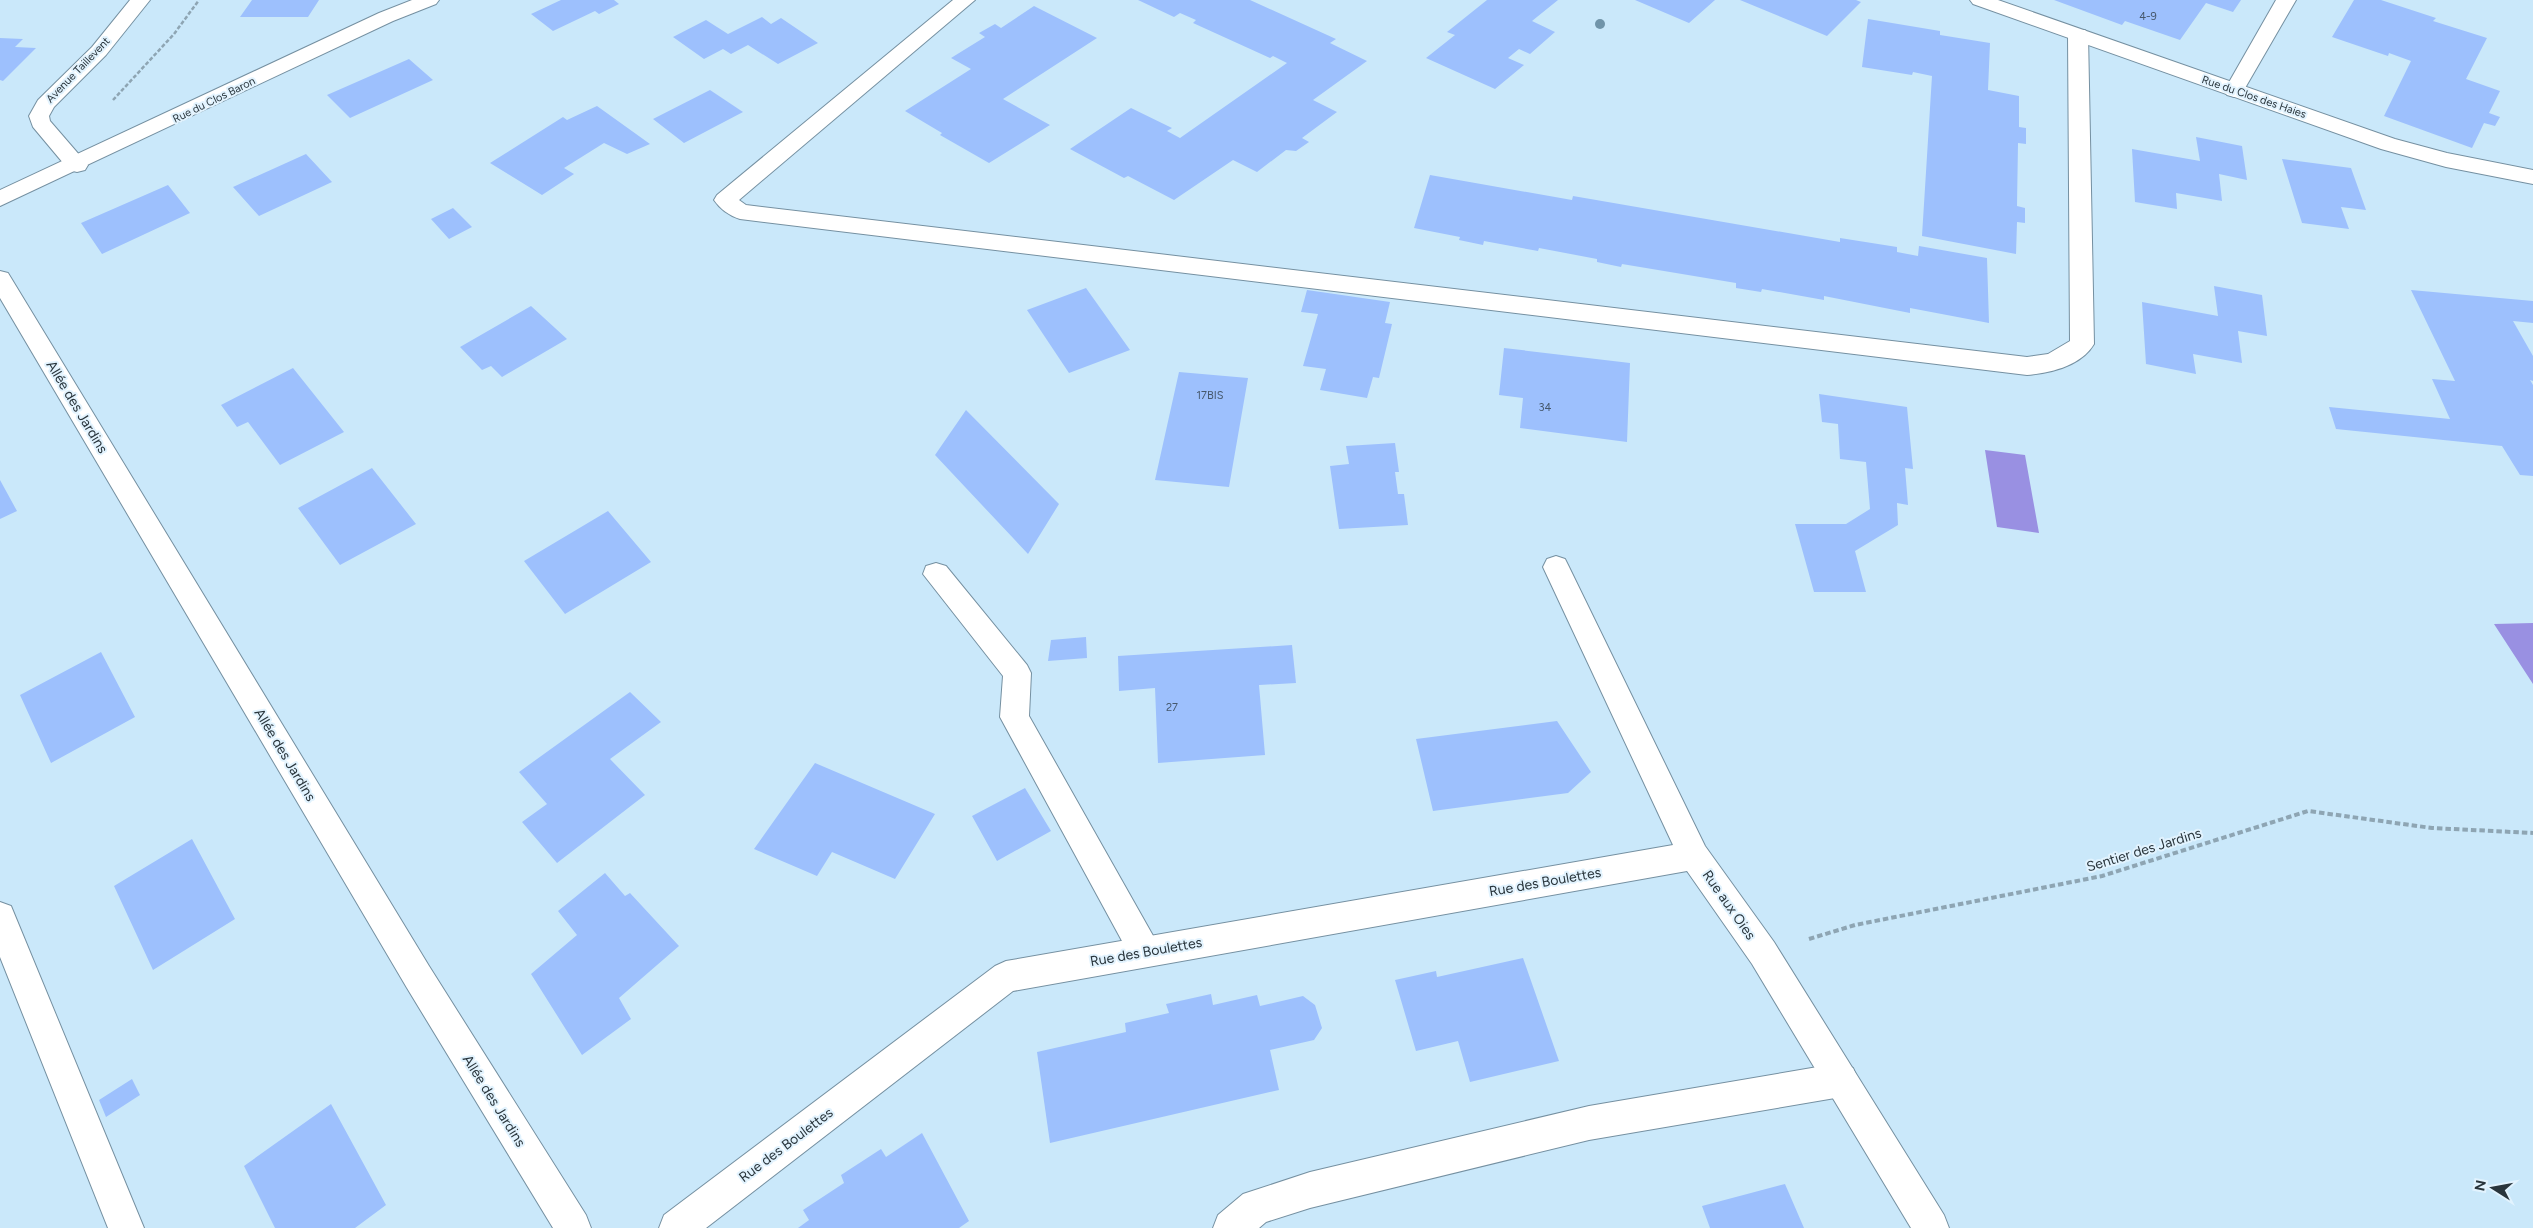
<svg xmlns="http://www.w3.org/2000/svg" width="2533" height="1228" viewBox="0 0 2533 1228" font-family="Figtree,sans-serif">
  <rect width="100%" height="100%" fill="#cae8fa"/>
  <!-- water -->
  <path fill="#9990e2" d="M1985,450L2025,455L2039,533L1997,527Z
    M2533,623V684L2494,624Z"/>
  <!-- building -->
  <path fill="#9dc0fd" d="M252,0H319L308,17H240Z
    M561,0H614L619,4L599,14L595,11L553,31L531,14Z
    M1138,0H1250L1336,39L1330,43L1367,61L1313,100L1337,112L1302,138L1309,142L1296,151L1286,150L1257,172L1233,160L1174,200L1128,176L1124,178L1070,149L1131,108L1172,128L1167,131L1180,138L1287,63L1273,56L1270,58L1193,23L1196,20L1180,13L1174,17Z
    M1487,0H1558L1532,21L1555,32L1530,54L1519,49L1508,58L1524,65L1495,89L1426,58L1455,35L1447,32Z
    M1635,0H1715L1689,23Z
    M1740,0H1856L1861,2L1827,36Z
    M2054,0H2241L2233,12L2206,3L2180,40L2125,21L2122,25Z
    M2354,0H2381L2436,18L2433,21L2487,38L2466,79L2500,91L2489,113L2500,117L2495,126L2484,123L2472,148L2384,116L2411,61L2389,53L2388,56L2332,37Z
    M1034,6L1097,38L1003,99L1050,125L989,163L940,135L942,133L905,111L971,69L951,58L985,37L979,33L995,24L1001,28Z
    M762,17L771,24L781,18L818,43L778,64L748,45L731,54L723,49L704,59L673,37L706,20L728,34Z
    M1868,19L1940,31V35L1990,43L1988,90L2019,96V127L2026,128V144L2018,143L2017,206L2025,208V223L2017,222L2016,254L1922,236L1932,76L1913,72L1912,75L1862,67Z
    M0,38L23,39L15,47L36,48L3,81L0,80Z
    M409,59L433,80L350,118L327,95Z
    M710,90L743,112L684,143L653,119Z
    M597,106L650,144L627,154L604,143L564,168L574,174L542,195L490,163L563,117L567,120Z
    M2196,137L2242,146L2247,180L2219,174L2222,201L2176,193L2177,209L2135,202L2132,149L2200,161Z
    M306,154L332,182L259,216L233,187Z
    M2282,159L2351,168L2366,210L2341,207L2349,229L2302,223Z
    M1430,175L1572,200L1573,196L1840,242V238L1897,247V252L1918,256L1919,246L1987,258L1989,323L1910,308V313L1824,296V300L1762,289L1761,292L1736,288V283L1622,264L1621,267L1597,262V259L1539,248L1538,251L1484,241L1483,245L1459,240L1460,237L1414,228Z
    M168,185L190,213L102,254L81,223Z
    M453,208L472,227L449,239L431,219Z
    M2214,286L2262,295L2267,336L2238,331L2242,363L2193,354L2196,374L2146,364L2142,302L2218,316Z
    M1086,288L1130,350L1069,373L1027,310Z
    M1307,290L1390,302L1385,323L1392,324L1379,378L1373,377L1367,398L1320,390L1326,369L1303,366L1318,314L1301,312Z
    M2411,290L2533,301V323L2513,321L2533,356V381L2530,380L2533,385V476L2520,475L2502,446L2336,429L2329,407L2450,419L2432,379L2455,381Z
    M531,306L567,339L502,377L491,366L482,370L460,347Z
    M1504,348L1630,363L1627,442L1520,428L1523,398L1499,395Z
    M293,368L344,432L280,465L248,422L237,427L221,405Z
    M1179,372L1248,378L1229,487L1155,480Z
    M1819,394L1907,407L1913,469L1905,468L1908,505L1897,503L1898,525L1855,551L1866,592H1814L1795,524H1846L1870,509L1866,462L1840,459L1838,424L1822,422Z
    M966,410L1059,504L1028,554L935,455Z
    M1395,443L1399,472H1395L1398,494H1404L1408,525L1339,529L1330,466L1349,464L1346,446Z
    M372,468L416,524L340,565L298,508Z
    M0,480L17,511L0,519Z
    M608,511L651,562L565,614L524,561Z
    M1086,637L1087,658L1048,661L1051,640Z
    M1292,645L1296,683L1259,685L1265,755L1158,763L1155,688L1119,691L1118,656Z
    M101,652L135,717L51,763L20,695Z
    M630,692L661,722L610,759L645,795L557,863L522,822L547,804L519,772Z
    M1557,721L1591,772L1568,793L1433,811L1416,739Z
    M815,763L935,814L895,879L832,852L817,876L754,849Z
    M1025,788L1051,831L997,861L972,816Z
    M192,839L235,919L153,970L114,886Z
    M605,873L625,896L630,893L679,946L619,998L631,1019L582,1055L531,974L577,935L558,911Z
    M1523,958L1559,1061L1470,1082L1458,1041L1416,1051L1395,980L1436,971L1437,977Z
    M1211,994L1213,1005L1257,995L1260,1006L1303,996L1315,1005L1322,1028L1314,1040L1270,1050L1279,1090L1050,1143L1037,1052L1126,1032L1125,1023L1169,1013L1166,1004Z
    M132,1079L140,1095L106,1117L99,1100Z
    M331,1104L386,1205L355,1228H275L244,1166Z
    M922,1133L969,1221L959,1228H798L809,1220L803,1210L844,1183L841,1175L881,1149L886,1157Z
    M1785,1184L1804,1228H1710L1702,1206Z"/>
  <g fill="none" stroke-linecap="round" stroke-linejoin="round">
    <defs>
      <path id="service" d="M953,0H975L739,200L746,205L2027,357L2048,354L2070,341L2068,34L2071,30H2085L2088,34L2094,344C2081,366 2050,373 2027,375L740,219C730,216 720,209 714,200L717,195Z
        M2276,0H2296L2241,95L2234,97L2227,95L2224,91Z
        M936,563L946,566L1027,665L1031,673L1029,716L1156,941L1161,952L1156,963L1145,967L1134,963L1000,717L1003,676L923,574L926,566Z
        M0,902L11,906L144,1228H108L0,957Z
        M1841,1063L1853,1068L1858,1080L1853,1092L1841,1097L1589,1140L1310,1208L1266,1222L1259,1228H1213L1218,1215L1243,1194L1310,1172L1589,1106Z"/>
      <path id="minor" d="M130,0H150L106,55L54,107L49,116L50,121L88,165L85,170L77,172L69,170L33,127L29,116L38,100L92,47Z
        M1970,0H1998L2395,139L2447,153L2533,170V184L2446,167L2381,149L1973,4Z
        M0,271L8,273L429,966L586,1215L591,1228H553L407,988L0,298Z
        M1556,556L1565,559L1569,567L1705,846L1774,942L1944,1215L1949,1228H1911L1752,964L1687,871L1013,991L706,1228H659L664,1215L995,966L1006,961L1673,845L1543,567L1547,559Z"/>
      <path id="tertiary" d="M412,0H439L436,4L393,21L0,206V190L379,13Z"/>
    </defs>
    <!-- service casing -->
    <use href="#service" stroke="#7590a1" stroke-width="2"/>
    <!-- minor casing -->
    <use href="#minor" stroke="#7590a1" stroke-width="2"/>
    <!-- tertiary casing -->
    <use href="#tertiary" stroke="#7590a1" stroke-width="2"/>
    <!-- path-far1 -->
    <path stroke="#8ea5b3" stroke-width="2.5" stroke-dasharray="4 2" stroke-linecap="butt" d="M113,100L174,34L199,0"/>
    <!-- path -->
    <path stroke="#8ea5b3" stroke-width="4" stroke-dasharray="5.5 3" stroke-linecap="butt" d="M1809,939L1855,925L2102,876L2308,811L2432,828L2533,833"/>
    <!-- service -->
    <use href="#service" fill="#fff" fill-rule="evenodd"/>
    <!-- minor -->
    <use href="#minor" fill="#fff" fill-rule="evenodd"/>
    <!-- tertiary -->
    <use href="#tertiary" fill="#fff" fill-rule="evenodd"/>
  </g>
  <!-- trees -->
  <circle fill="#7094a9" cx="1600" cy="24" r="5"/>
  <g text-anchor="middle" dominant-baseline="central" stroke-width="4" stroke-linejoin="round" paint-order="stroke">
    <!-- number labels -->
    <g font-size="11" fill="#46586c">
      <text x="2148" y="16">4-9</text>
      <text x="1210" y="395">17BIS</text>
      <text x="1545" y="407">34</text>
      <text x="1172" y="707">27</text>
    </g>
    <!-- far-street labels -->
    <g font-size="11" fill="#29353c" stroke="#e2f3fe">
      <text transform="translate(78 70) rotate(-46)">Avenue Taillevent</text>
      <text transform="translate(2254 97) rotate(19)">Rue du Clos des Haies</text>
      <text transform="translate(214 100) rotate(-26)">Rue du Clos Baron</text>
    </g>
    <!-- street labels -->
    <g font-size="14" fill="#29353c" stroke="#e2f3fe">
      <text transform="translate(77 407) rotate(59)">Allée des Jardins</text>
      <text transform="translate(285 755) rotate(59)">Allée des Jardins</text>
      <text transform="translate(2144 850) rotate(-17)">Sentier des Jardins</text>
      <text transform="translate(1545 882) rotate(-10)">Rue des Boulettes</text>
      <text transform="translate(1729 905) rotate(55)">Rue aux Oies</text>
      <text transform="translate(1146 952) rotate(-10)">Rue des Boulettes</text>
      <text transform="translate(494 1101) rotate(58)">Allée des Jardins</text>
      <text transform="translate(786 1145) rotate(-37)">Rue des Boulettes</text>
    </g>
  </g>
  <!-- north arrow -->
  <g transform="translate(2493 1188) rotate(281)" stroke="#e2f3fe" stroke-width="4" paint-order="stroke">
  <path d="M0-4L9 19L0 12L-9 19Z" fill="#29353c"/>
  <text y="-8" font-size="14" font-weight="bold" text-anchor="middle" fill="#29353c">N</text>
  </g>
</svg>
